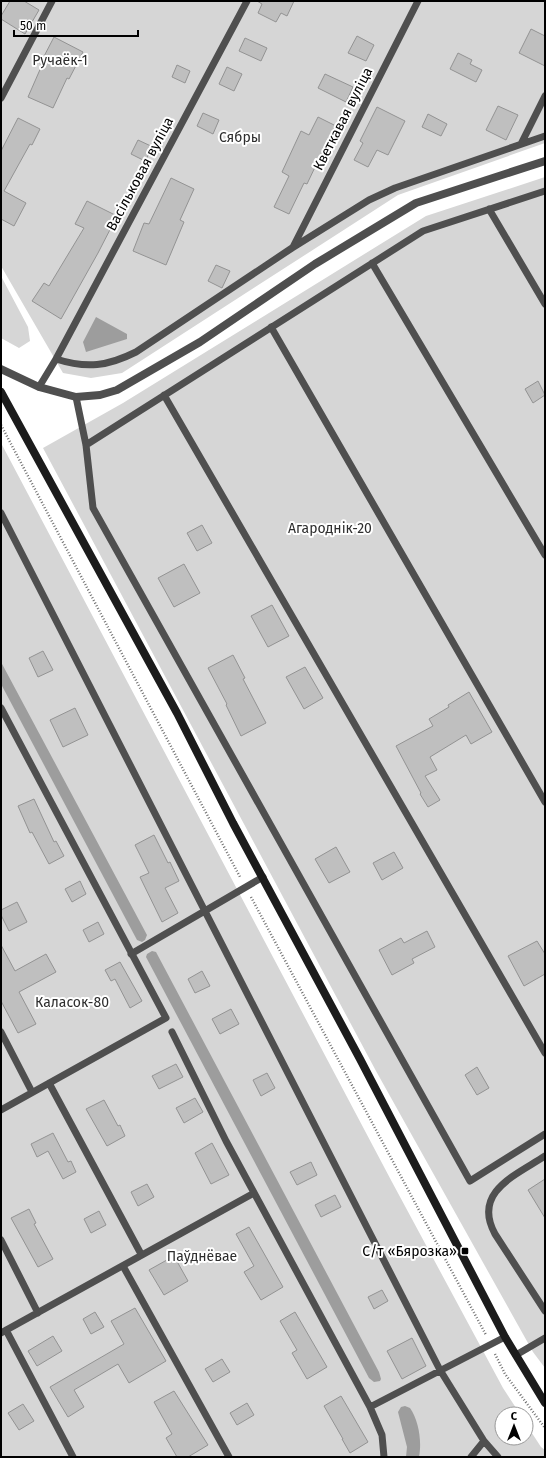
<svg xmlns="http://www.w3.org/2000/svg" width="546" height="1458" viewBox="0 0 546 1458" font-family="'Fira Sans',sans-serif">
  <rect width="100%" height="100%" fill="#fff"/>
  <!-- green -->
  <path fill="#d6d6d6" d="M1,1H545V143L398,195L122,373L91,378L63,373L1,266Z
    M545,177V1368L533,1352L376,1071L43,448L123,403L426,216Z
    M1,276L28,327L30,341L19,348L1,338Z
    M1,443L392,1182L503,1388L520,1414H502V1438H526V1424L541,1447L545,1450V1457H1Z"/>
  <!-- water -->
  <path fill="#9d9d9d" d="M96,317L127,334V339L86,352L83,342Z
    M1,662L147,935L145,940L142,942L137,940L1,684Z
    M152,951L156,952L379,1372L381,1379L380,1381L374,1382L369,1378L146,957L147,954Z
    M405,1406L410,1408C419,1421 422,1442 419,1457H406L407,1447L398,1412L401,1407Z"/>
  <!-- building -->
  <path fill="#bfbfbf" stroke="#939393" d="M10,1H24L39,10L25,34L1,19V16Z
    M257,1H294L287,16L281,13L276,22L258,13L262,4Z
    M531,29L545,36V66L519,53Z
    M357,36L374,45L366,61L348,53Z
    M54,37L83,52L69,79L67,78L53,108L28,97L42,65L40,64Z
    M245,38L267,48L261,61L239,51Z
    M458,53L472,60L470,64L482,70L476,82L450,69Z
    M177,65L190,71L185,83L172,77Z
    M227,67L242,74L234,91L219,84Z
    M325,74L353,87L346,102L318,88Z
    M498,106L518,115L506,140L486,130Z
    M377,107L405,121L388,155L377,150L368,167L354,160L363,143L360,141Z
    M203,113L219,120L213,134L197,126Z
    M428,114L447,124L441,136L422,127Z
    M318,117L338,127L329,145L326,144L307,184L304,183L289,214L274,207L289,176L282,172L301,131L309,135Z
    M18,118L40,129L32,145L30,144L4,191L26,203L14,226L1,219V151Z
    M138,140L153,147L145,161L131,154Z
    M171,178L194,189L180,220L184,222L166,265L133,251L144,223L149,224Z
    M87,201L117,216L98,253L61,319L32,301L44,283L49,286L84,228L75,224Z
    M216,265L230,271L222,288L208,281Z
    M538,381L545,395L533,403L525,389Z
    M202,525L212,543L197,551L187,533Z
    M184,564L200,593L174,607L158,578Z
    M272,605L289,636L268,647L251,616Z
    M43,651L53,670L38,677L29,658Z
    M233,655L245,678L243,679L266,723L241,736L226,705L227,704L208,668Z
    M305,667L323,698L304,709L286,677Z
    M469,692L492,732L471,744L466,735L430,757L437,770L425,776L440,800L428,807L420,794L421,793L396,746L433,726L429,719L449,707L448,705Z
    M75,708L88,735L63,747L50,720Z
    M34,799L54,842L56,841L64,856L49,864L32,832L30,833L18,806Z
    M154,835L168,863L170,862L179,881L165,888L178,913L162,922L140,877L149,873L135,845Z
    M336,847L350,872L329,883L315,859Z
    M394,852L403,868L382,880L373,863Z
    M80,881L86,894L72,902L65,889Z
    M17,902L27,922L9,931L1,915V910Z
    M98,922L104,934L89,942L83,930Z
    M427,931L435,947L412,959L414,963L392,975L379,950L401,938L404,943Z
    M537,941L545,954V974L524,986L508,956Z
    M1,945L15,971L46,954L56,972L19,992L36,1024L18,1033L1,1001Z
    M120,962L142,1001L130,1008L115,979L111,981L105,970Z
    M202,971L210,986L195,993L188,979Z
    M231,1009L239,1024L220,1034L212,1019Z
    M176,1064L183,1077L159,1089L152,1076Z
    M477,1067L489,1088L477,1095L465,1075Z
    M267,1073L275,1088L261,1096L253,1080Z
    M195,1098L203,1112L184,1123L176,1108Z
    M104,1100L118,1126L120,1125L125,1136L107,1146L86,1109Z
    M53,1133L68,1162L71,1161L76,1172L63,1179L48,1151L37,1157L31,1144Z
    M212,1143L229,1175L211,1184L195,1153Z
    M311,1162L317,1175L297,1185L290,1172Z
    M545,1179V1218L528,1190Z
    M147,1184L154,1197L138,1206L131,1192Z
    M335,1195L341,1207L321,1217L315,1205Z
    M29,1209L36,1223L34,1224L53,1259L38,1267L11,1218Z
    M99,1211L106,1225L91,1233L84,1219Z
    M249,1227L283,1287L261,1300L244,1272L254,1266L236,1234Z
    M174,1256L188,1281L164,1295L149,1270Z
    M382,1290L388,1301L374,1309L368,1297Z
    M135,1308L166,1361L129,1383L118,1364L74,1390L84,1407L68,1417L50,1387L124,1344L111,1321Z
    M95,1312L104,1327L91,1334L83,1319Z
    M295,1312L327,1367L307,1379L292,1353L297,1350L280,1321Z
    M53,1336L62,1351L37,1366L28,1351Z
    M412,1338L426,1366L402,1379L387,1351Z
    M222,1359L230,1372L213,1382L205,1369Z
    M174,1391L208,1445L188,1457H177L166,1438L172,1434L154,1402Z
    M341,1396L368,1442L350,1453L342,1439H343L324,1406Z
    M247,1403L254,1415L237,1425L230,1413Z
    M23,1404L34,1421L19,1430L8,1413Z"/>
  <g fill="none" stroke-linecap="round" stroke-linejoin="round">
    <!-- path -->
    <path stroke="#717171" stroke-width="2.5" stroke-dasharray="1 2" stroke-linecap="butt" d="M1,425L240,877
      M251,897L486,1335
      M495,1354L505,1374L545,1428"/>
    <!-- lane -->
    <path stroke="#4f4f4f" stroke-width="7" d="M1,98L52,1
      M521,144L545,96
      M489,209L545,304
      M293,247L418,1
      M372,263L545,555
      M271,327L545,802
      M56,359L247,1
      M39,387L56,359C87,369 108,366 136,352L292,248L369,200L395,188L545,136
      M164,395L545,1053
      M76,397L86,445L93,508L470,1181L545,1134
      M86,445L423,231L545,191
      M1,513L440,1370L484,1441L471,1457
      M1,708L166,1018L1,1110
      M131,954L263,877
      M1,1032L32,1092
      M172,1032L226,1141L370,1407
      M49,1083L141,1254
      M545,1156C516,1175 472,1192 495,1234L545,1311
      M1,1240L38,1313
      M123,1266L229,1457
      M6,1330L73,1457
      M1,1333L254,1193
      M516,1355L545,1338
      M484,1441L498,1457
      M384,1457L382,1435L370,1407L505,1337"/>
    <!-- street -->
    <path stroke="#4f4f4f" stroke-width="8" d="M1,369L39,387L76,397L100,395L117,390L200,342L315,264L416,203L545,161"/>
    <!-- secondary -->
    <path stroke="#1c1c1c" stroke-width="8" d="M1,392L177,713L233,823L360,1059L505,1337L545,1403"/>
  </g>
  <!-- markers -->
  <rect fill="#000" stroke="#fff" stroke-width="1.5" x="461" y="1247" width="8" height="8" rx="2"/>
  <g text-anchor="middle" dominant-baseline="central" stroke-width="4" stroke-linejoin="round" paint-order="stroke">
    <!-- park labels -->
    <g font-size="14" fill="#2d2d2d" stroke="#fff">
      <text x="60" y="60">Ручаёк-1</text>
      <text x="240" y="137">Сябры</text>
      <text x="330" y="528">Агароднік-20</text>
      <text x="72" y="1002">Каласок-80</text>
      <text x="202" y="1256">Паўднёвае</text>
    </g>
    <!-- street labels -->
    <g font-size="14" fill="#000" stroke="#fff">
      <text transform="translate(343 119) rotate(-63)">Кветкавая вуліца</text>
      <text transform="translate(140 174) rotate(-62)">Васільковая вуліца</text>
    </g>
    <!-- poi labels -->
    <g font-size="14" fill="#000" stroke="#fff" text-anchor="end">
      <text x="457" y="1251">С/т «Бярозка»</text>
    </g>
  </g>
  <!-- border -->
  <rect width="546" height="1458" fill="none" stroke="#000000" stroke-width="4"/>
  <!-- north arrow -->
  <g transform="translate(514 1426)"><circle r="19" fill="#ffffff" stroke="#999999"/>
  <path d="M0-3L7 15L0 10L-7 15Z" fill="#000000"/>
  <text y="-6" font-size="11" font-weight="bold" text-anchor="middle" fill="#000000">С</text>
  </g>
  <!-- scale -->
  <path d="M14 30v6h124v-6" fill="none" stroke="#000000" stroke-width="2"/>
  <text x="20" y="30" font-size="12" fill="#000000" stroke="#ffffff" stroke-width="3" paint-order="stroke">50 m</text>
</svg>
